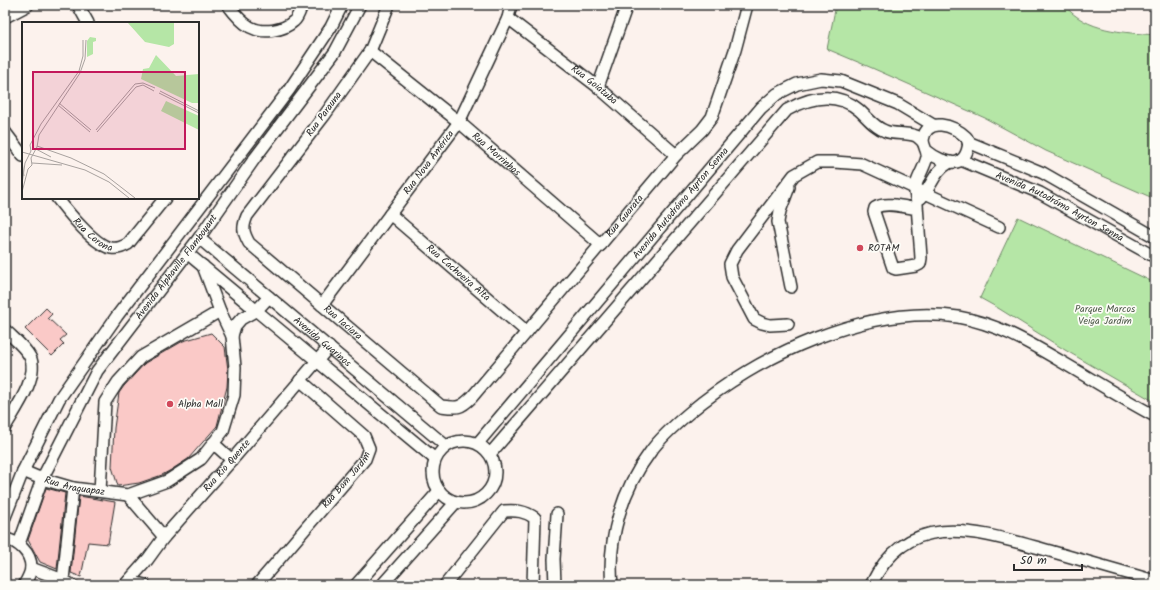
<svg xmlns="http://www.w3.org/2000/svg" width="1160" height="590" viewBox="0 0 1160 590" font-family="Kalam,sans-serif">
  <rect width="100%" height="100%" fill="#fcf2ed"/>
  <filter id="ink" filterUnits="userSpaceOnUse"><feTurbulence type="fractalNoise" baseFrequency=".025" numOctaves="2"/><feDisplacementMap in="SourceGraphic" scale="8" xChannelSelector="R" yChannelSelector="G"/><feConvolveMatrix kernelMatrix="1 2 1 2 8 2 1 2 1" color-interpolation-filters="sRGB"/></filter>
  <g filter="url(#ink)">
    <!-- green -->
    <path fill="#b5e6a6" stroke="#708868" d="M836,5H1064C1087,32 1122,32 1155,35V199L1046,151L985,118L872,68L827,49Z
      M1018,217L1155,283V402L1065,350L998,308L980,298Z"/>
    <!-- building -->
    <path fill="#fac9c7" stroke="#2b2b2b" d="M46,308L52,314L48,318L66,335L60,340L64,344L52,356L25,329Z
      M211,333L225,347L228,370L227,387L217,426L188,459L171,470L162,475L139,483L118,486L112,467L114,428L119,393L124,386L145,363L183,341Z
      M46,488L65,493L57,569L40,562L28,540Z
      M79,496L115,502L108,544L88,542L81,577L71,573Z"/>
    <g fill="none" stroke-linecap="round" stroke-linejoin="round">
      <defs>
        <g id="minor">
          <path d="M78,5L88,23"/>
          <path d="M228,5C234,13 241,22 250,27C263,34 283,31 294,21C298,18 300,10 302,5"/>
          <path id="s1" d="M389,5L370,51L324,116L247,216C242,228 243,232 249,243L441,406C457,408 460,409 472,397L676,155L702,130L712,117L735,50L747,5"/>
          <path d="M5,17L28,5"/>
          <path id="s2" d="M508,18L598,87L676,155"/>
          <path id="s3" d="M370,51L459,122L601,245"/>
          <path d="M598,87L627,5"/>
          <path d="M5,132L23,156"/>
          <path d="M968,142L1043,173L1155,237"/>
          <path id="s4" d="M961,160L1040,193L1155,257"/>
          <path d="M789,187L780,211L778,222L791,287"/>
          <path id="s5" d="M57,198C67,211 95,246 111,248C118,249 122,247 128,244L165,198"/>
          <path d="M921,198C933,185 933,172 950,162"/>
          <path d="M917,209C905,207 885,201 875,208L874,212L893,268L896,269L916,266L920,264L921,258C920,240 918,222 917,204C917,199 914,193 915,189C916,180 925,167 927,157C928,151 923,146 923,140C926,116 954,125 966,137C972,143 966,160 957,162C947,164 934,157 927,151"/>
          <path id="s6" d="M390,214L527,332"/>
          <path id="s7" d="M199,238L446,446"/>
          <path d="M187,253L435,459"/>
          <path id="s8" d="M322,305L459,122L508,18L511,5"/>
          <path d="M788,324L770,325L762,323L754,319L732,277L730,264L737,250L794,175L817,162H834L862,164L999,227"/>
          <path d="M5,330C13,338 25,347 30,357C40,376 14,411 5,427"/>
          <path d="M232,336L235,326L241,319L257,310L269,297"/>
          <circle cx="464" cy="472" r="31"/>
          <path d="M213,443L232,460"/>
          <path id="s9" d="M478,443L761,108L777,94L797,84L821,79L841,81L898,104L933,125"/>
          <path d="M490,454L787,110C810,97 836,91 859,110C868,118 874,127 885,131C894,135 906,132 916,136C918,137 921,140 923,142"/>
          <path id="s10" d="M23,471L42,479L73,488L128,495L167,481L201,459L223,431L234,395L235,367L232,336L220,311L203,266"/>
          <path d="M100,491L105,402L118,382L141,357L220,311"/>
          <path d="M128,495L164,537"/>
          <path d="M5,517L23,471L59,399L117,316L289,90L331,27L342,5"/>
          <path d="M5,539C18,541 31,553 31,567C31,573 27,580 24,585"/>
          <path id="s11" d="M19,544L42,479L97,371L199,238L255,158L335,52L360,5"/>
          <path d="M31,568L63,580L72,585"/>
          <path d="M63,580L73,488"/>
          <path d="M129,581L145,585"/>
          <path id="s12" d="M125,585L148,559L164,537L232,460L329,347"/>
          <path id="s13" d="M257,585L365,459L369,448L364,436L300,380"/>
          <path d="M356,585L439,491"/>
          <path d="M382,585L456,502"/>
          <path d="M445,585L504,511C516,510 525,511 535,518L533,585"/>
          <path d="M555,585L554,559L557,514"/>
          <path d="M612,585C607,538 623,488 651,451C661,437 676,424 689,413C756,356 869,303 958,317C998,324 1028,342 1062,362C1093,380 1123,399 1155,416"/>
          <path d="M871,585C909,505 983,533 1050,551C1085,561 1120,571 1155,581"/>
        </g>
      </defs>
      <!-- minor casing -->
      <use href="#minor" stroke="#2b2b2b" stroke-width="14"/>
      <!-- minor -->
      <use href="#minor" stroke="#fdfcf7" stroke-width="11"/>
    </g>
  </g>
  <!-- markers -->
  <g fill="#d1495b" stroke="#fdfcf7" stroke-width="1.5">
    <circle cx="860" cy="248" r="4"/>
    <circle cx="170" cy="404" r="4"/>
  </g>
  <g text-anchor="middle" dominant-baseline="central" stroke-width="3.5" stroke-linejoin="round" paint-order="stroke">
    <!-- street labels -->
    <g font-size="10" fill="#2b2b2b" stroke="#fdfcf7">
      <text stroke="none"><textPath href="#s2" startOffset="109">Rua Goiatuba</textPath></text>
      <text transform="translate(324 114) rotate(-54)">Rua Parauna</text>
      <text stroke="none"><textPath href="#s3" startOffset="163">Rua Morrinhos</textPath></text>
      <text stroke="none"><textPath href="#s8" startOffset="178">Rua Nova América</textPath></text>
      <text stroke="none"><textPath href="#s9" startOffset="314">Avenida Autodrómo Ayrton Senna</textPath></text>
      <text stroke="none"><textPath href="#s4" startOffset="109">Avenida Autodrómo Ayrton Senna</textPath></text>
      <text stroke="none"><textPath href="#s1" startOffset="807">Rua Guarata</textPath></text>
      <text stroke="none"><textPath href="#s5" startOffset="52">Rua Corona</textPath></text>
      <text stroke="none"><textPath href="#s11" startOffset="321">Avenida Alphaville Flamboyant</textPath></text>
      <text stroke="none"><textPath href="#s6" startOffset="90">Rua Cachoeira Alta</textPath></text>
      <text stroke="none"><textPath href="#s1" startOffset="407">Rua Iaciara</textPath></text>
      <text stroke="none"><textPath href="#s7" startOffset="161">Avenida Guarinos</textPath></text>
      <text stroke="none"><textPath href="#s12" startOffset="157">Rua Rio Quente</textPath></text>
      <text stroke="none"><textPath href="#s13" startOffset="138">Rua Bom Jardim</textPath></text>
      <text stroke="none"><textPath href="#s10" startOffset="54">Rua Araguapaz</textPath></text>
    </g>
    <!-- poi labels -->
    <g font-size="10" fill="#2b2b2b" stroke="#fdfcf7" text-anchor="start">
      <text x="868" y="248">ROTAM</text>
      <text x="178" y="404">Alpha Mall</text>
    </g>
    <!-- park labels -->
    <g font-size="10" fill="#4e5a4a" stroke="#fdfcf7">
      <text x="1105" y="309">Parque Marcos<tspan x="1105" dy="12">Veiga Jardim</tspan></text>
    </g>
  </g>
  <!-- overview -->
  <g transform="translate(22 22)">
    <rect width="177" height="177" fill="#fcf2ed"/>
    <path d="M106,1H152V22L147,25L123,20ZM68,15L74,16V19L71,20V32L65,35V19ZM134,33L154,54L177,52L176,81H170L119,57L121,47L127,46ZM144,79L177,94V108L139,89Z" fill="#b5e6a6"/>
    <path fill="none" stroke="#a8a29f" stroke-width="1" d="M138,69L177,89M137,71L177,91M37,81L69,108M36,83L68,110M74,108L113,62L121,61L133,66M75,110L114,65L121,63L132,69M15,124L49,136L82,152L113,176M14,127L29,135M0,130L63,148L87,160L107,176M0,139L2,154M10,141L40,143M0,162L3,141L9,129L8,123L19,102L57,49L61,34V18M0,170L6,147L10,143L9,136L15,125L17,113L58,51L63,37L64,18"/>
    <path fill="#c2185b" fill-opacity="0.15" stroke="#c2185b" stroke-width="2" d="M11,50H163V127H11Z"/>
    <rect width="177" height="177" fill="none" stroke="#2b2b2b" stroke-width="2"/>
  </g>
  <!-- margin -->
  <rect width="1160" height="590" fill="none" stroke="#fdfcf7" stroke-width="20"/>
  <rect x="10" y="10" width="1140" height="570" fill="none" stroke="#2b2b2b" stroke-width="1.5" filter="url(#ink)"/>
  <!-- scale -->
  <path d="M1014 564v6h68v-6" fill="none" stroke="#2b2b2b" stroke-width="2"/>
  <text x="1020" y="564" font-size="12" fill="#2b2b2b" stroke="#fdfcf7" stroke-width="3" paint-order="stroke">50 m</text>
</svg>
